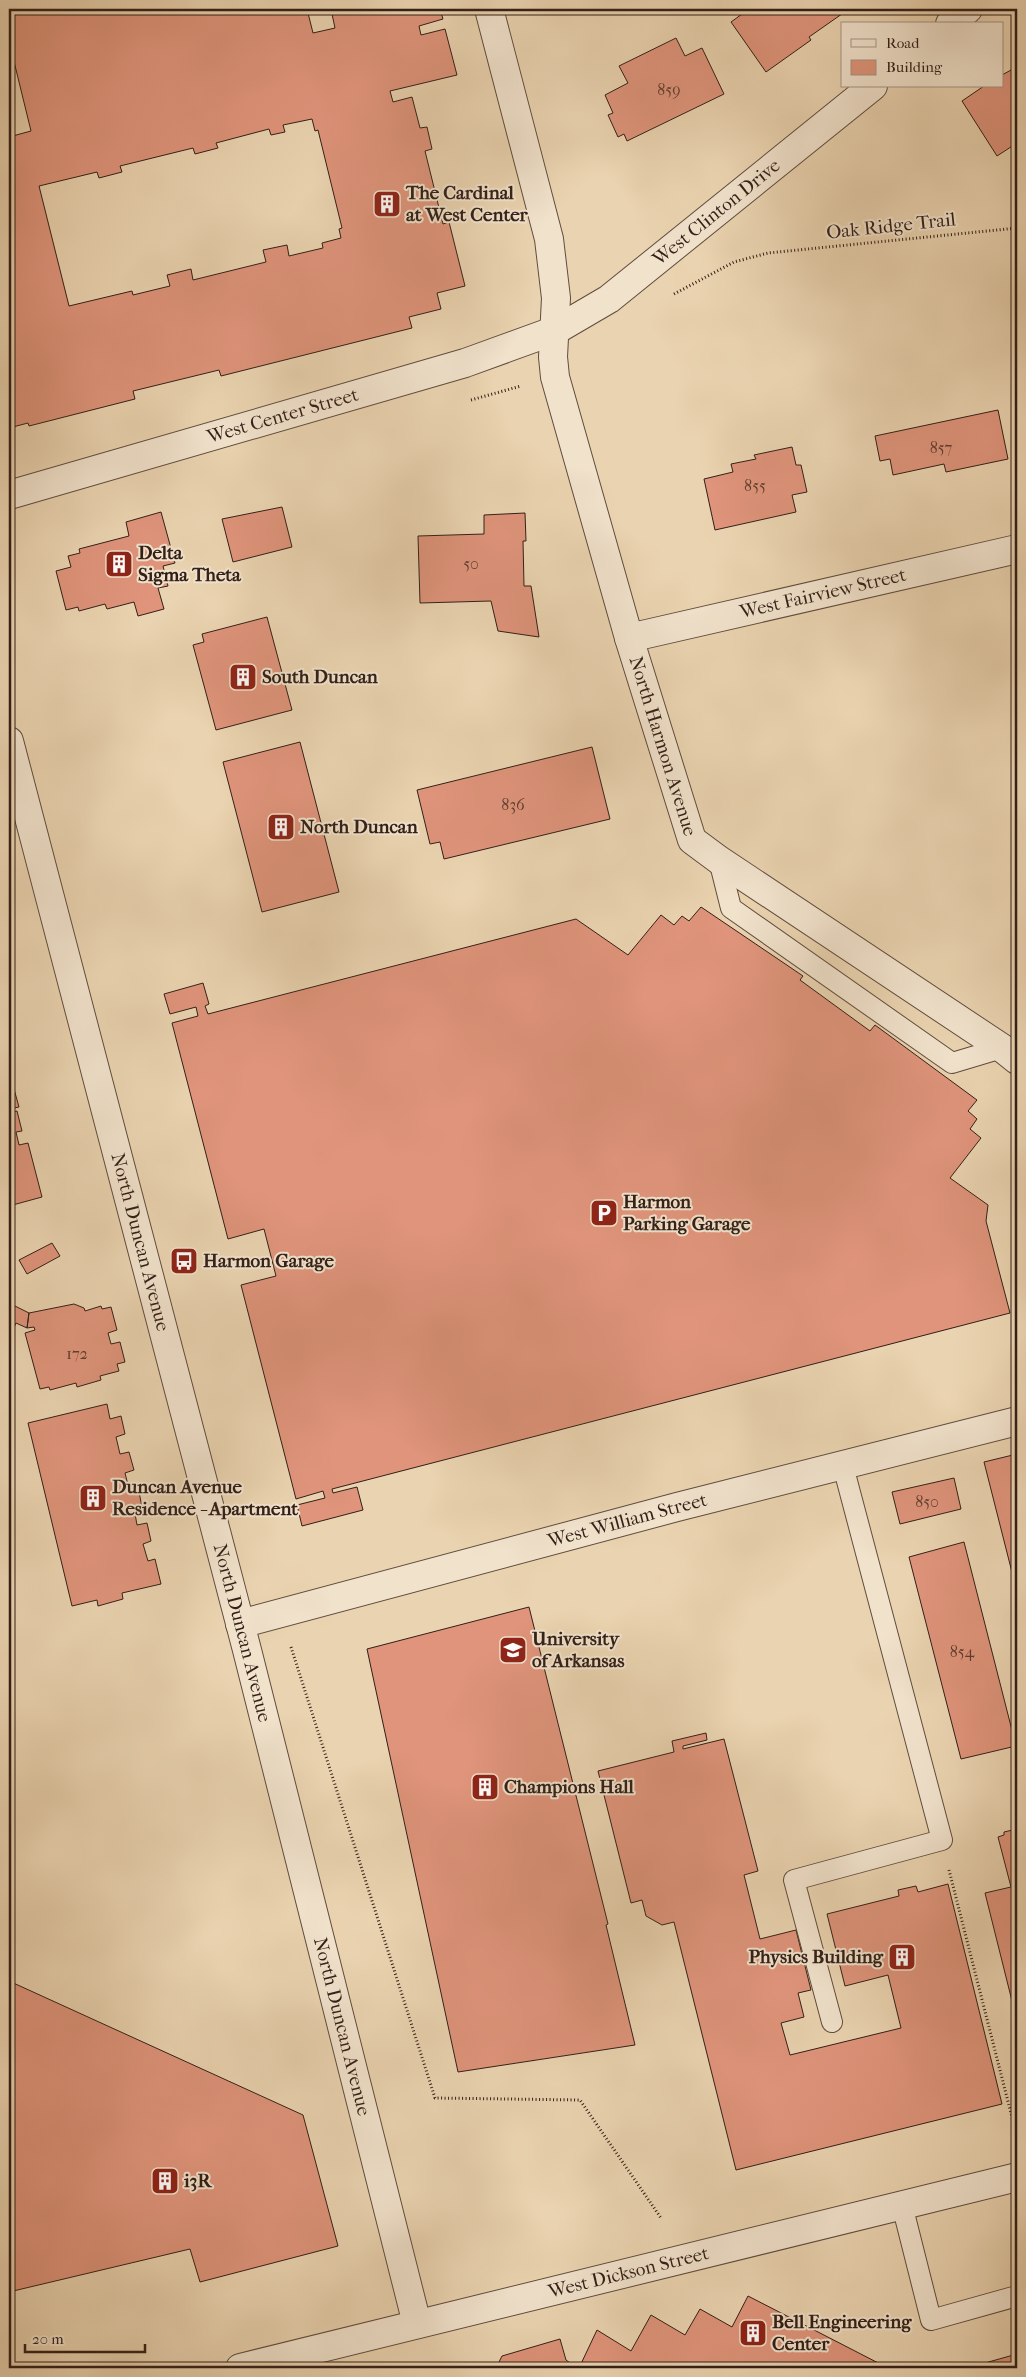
<svg xmlns="http://www.w3.org/2000/svg" width="1026" height="2377" viewBox="0 0 1026 2377" font-family="'IM FELL French Canon',serif">
  <rect width="100%" height="100%" fill="#ead3b0"/>
  <filter id="stains"><feTurbulence type="fractalNoise" baseFrequency=".004" numOctaves="4"/><feColorMatrix values="0 0 0 0 .2 0 0 0 0 .09 0 0 0 0 .02 0 0 0 .5 -.17"/></filter>
  <radialGradient id="worn" r=".72"><stop offset=".6" stop-color="#630" stop-opacity="0"/><stop offset="1" stop-color="#630" stop-opacity=".3"/></radialGradient>
  <!-- building -->
  <path fill="#df947b" stroke="#321f17" fill-rule="evenodd" d="M9,9H307L313,33L335,28L332,14L353,9H440L443,19L419,26L421,35L445,29L457,75L390,91L393,102L412,97L420,128L427,127L432,149L425,151L443,224L449,222L465,286L437,293L441,309L409,317L412,328L221,376L219,370L133,391L135,399L29,426L28,423L9,428V137L31,131L9,41ZM312,119L315,131L318,130L342,228L339,229L341,238L322,243L323,248L289,256L287,245L263,250L266,262L193,280L191,269L167,275L170,286L133,295L132,291L69,306L39,186L97,172L99,178L122,172L120,166L193,148L195,154L218,148L216,143L269,129L271,135L285,132L283,125Z
    M749,9H849L809,37L811,40L766,72L731,22Z
    M676,38L685,56L702,48L724,94L627,141L624,134L618,137L608,115L613,113L605,95L628,83L619,66Z
    M1011,70L1017,80V143L997,156L962,101L984,86H1002V75Z
    M998,410L1008,459L946,472L944,464L893,475L890,459L880,461L875,436Z
    M792,447L796,465H801L807,492L792,495L796,512L715,530L704,479L733,472L731,464L756,459L754,455Z
    M282,507L292,547L233,562L222,519Z
    M161,512L175,563L163,566L168,586L158,588L164,609L138,616L134,602L107,609L105,604L79,611L78,607L66,610L56,571L71,567L68,556L80,553L79,549L129,536L126,522Z
    M525,513L526,541H523L524,586H531L539,637L498,631L491,601L420,603L418,536L484,534V515Z
    M267,617L292,710L216,730L193,645L204,642L202,634Z
    M300,742L339,892L262,912L223,762Z
    M592,747L610,819L444,859L440,842L430,844L417,790Z
    M701,907L803,976L800,980L870,1031L875,1025L977,1100L968,1111L977,1119L970,1129L981,1138L950,1178L988,1205L986,1221L1010,1313L332,1489L333,1493L357,1487L363,1510L302,1526L297,1505L325,1498L323,1491L296,1499L241,1285L276,1276L264,1229L228,1239L172,1023L198,1016L196,1007L170,1014L164,994L203,983L209,1004L205,1006L208,1014L576,919L628,955L661,915L674,925L682,916L689,921Z
    M9,1071L19,1107L9,1109Z
    M9,1110L10,1113L17,1111L22,1131L16,1132L19,1145L28,1143L42,1197L9,1206Z
    M52,1243L60,1256L27,1274L19,1260Z
    M9,1303L29,1313L27,1328L16,1323L9,1339L13,1341L9,1349Z
    M74,1304L84,1308L85,1311L101,1306L102,1309L111,1307L117,1330L108,1333L111,1344L120,1342L125,1362L117,1364L119,1371L100,1376L101,1380L77,1387L76,1383L50,1390L49,1387L40,1389L25,1333L35,1330L34,1327L27,1328L29,1313Z
    M107,1404L110,1419L121,1416L125,1434L116,1437L120,1454L129,1452L134,1470L125,1473L129,1489L138,1487L142,1507L134,1508L137,1525L147,1523L151,1541L143,1544L148,1561L155,1559L161,1584L122,1593L123,1599L98,1606L97,1600L72,1606L28,1423Z
    M1017,1454V1592L984,1462Z
    M954,1478L961,1509L900,1524L892,1492Z
    M964,1542L1016,1746L961,1759L909,1557Z
    M529,1607L608,1924L606,1925L635,2045L458,2072L367,1649Z
    M706,1733L707,1740L683,1746V1749L724,1739L758,1871L744,1875L760,1939L796,1930L811,1990L798,1993L804,2017L781,2023L790,2055L901,2028L888,1975L845,1986L827,1914L899,1896L898,1890L916,1886L918,1892L948,1884L1002,2104L736,2170L674,1922L662,1925L646,1916L642,1900L631,1903L598,1771L674,1752L672,1741Z
    M1017,1829V2021L985,1893L1011,1887L998,1837L1004,1835V1832Z
    M9,1981L303,2115L338,2246L200,2282L190,2249L9,2292Z
    M748,2296L888,2368H579L597,2330L631,2351L651,2315L685,2335L700,2309L732,2327Z
    M560,2339L566,2360L577,2368H496L502,2356Z
    M1017,2354V2368H967Z"/>
  <g fill="none" stroke-linecap="round" stroke-linejoin="round">
    <defs>
      <path id="service" d="M719,860L731,908L952,1063L1002,1048
        M832,2022L794,1880L942,1840L843,1466
        M902,2205L931,2320L1017,2296"/>
      <g id="minor">
        <path id="s1" d="M489,9L549,239L556,298L553,357L555,377L629,638L692,840L719,860L1002,1048L1017,1060"/>
        <path id="s2" d="M629,638L1017,549"/>
        <path id="s3" d="M9,741L247,1650L417,2324"/>
        <path id="s4" d="M240,1624L677,1507L1017,1421"/>
        <path id="s5" d="M240,2368L1017,2177"/>
      </g>
      <g id="tertiary">
        <path d="M950,24L968,9"/>
        <path id="s6" d="M9,495L465,363L556,330L609,299L873,86"/>
      </g>
    </defs>
    <!-- service casing -->
    <use href="#service" stroke="#604c3d" stroke-width="22"/>
    <!-- minor casing -->
    <use href="#minor" stroke="#604c3d" stroke-width="30"/>
    <!-- tertiary casing -->
    <use href="#tertiary" stroke="#604c3d" stroke-width="30"/>
    <!-- path -->
    <path stroke="#321f17" stroke-width="3" stroke-dasharray="1 2.5" stroke-linecap="butt" d="M674,294L734,262L768,253L1017,228
      M471,400L521,386
      M291,1647L435,2098L580,2100L661,2218
      M949,1870L1016,2133"/>
    <!-- service -->
    <use href="#service" stroke="#f1e2cc" stroke-width="20"/>
    <!-- minor -->
    <use href="#minor" stroke="#f1e2cc" stroke-width="28"/>
    <!-- tertiary -->
    <use href="#tertiary" stroke="#f1e2cc" stroke-width="28"/>
  </g>
  <!-- icons -->
  <defs>
    <symbol id="building-square" viewBox="-11 -11 22 22"><rect x="-9" y="-9" width="18" height="18" rx="4" fill="#8f2418" stroke="#f1e2cc"/><path d="M-4-6H4V6H1V3H-1V6H-4ZM-2.5-4.3h1.7v1.8h-1.7ZM.8-4.3h1.7v1.8H.8ZM-2.5-1h1.7V.8h-1.7ZM.8-1h1.7V.8H.8Z" fill="#fff"/></symbol>
    <symbol id="parking-square" viewBox="-11 -11 22 22"><rect x="-9" y="-9" width="18" height="18" rx="4" fill="#8f2418" stroke="#f1e2cc"/><path d="M-3.5-5.5H1a3.5 3.5 0 0 1 0 7H-1V5.5H-3.5ZM-1-3.4V-.6H.8a1.4 1.4 0 0 0 0-2.8Z" fill="#fff"/></symbol>
    <symbol id="bus-square" viewBox="-11 -11 22 22"><rect x="-9" y="-9" width="18" height="18" rx="4" fill="#8f2418" stroke="#f1e2cc"/><path d="M-5-6H5V4H4V6H2V4H-2V6H-4V4H-5ZM-3.5-4V0h7V-4ZM-3.5 1.2v1.5H-2V1.2ZM2 1.2v1.5H3.5V1.2Z" fill="#fff"/></symbol>
    <symbol id="university-square" viewBox="-11 -11 22 22"><rect x="-9" y="-9" width="18" height="18" rx="4" fill="#8f2418" stroke="#f1e2cc"/><path d="M0-5L7-2L0 1L-7-2ZM-4 1L0 2.5L4 1V4Q0 6-4 4Z" fill="#fff"/></symbol>
  </defs>
  <g fill-rule="evenodd">
    <use href="#building-square" x="371" y="188" width="32" height="32"/>
    <use href="#building-square" x="103" y="548" width="32" height="32"/>
    <use href="#building-square" x="227" y="661" width="32" height="32"/>
    <use href="#building-square" x="265" y="811" width="32" height="32"/>
    <use href="#parking-square" x="588" y="1197" width="32" height="32"/>
    <use href="#bus-square" x="168" y="1245" width="32" height="32"/>
    <use href="#building-square" x="77" y="1482" width="32" height="32"/>
    <use href="#university-square" x="497" y="1634" width="32" height="32"/>
    <use href="#building-square" x="469" y="1771" width="32" height="32"/>
    <use href="#building-square" x="886" y="1941" width="32" height="32"/>
    <use href="#building-square" x="149" y="2165" width="32" height="32"/>
    <use href="#building-square" x="737" y="2317" width="32" height="32"/>
  </g>
  <g text-anchor="middle" dominant-baseline="central" stroke-width="4" stroke-linejoin="round" paint-order="stroke">
    <!-- number labels -->
    <g font-size="16" fill="#5d3c30">
      <text x="669" y="89">859</text>
      <text x="941" y="447">857</text>
      <text x="755" y="485">855</text>
      <text x="471" y="563">50</text>
      <text x="513" y="804">836</text>
      <text x="77" y="1353">172</text>
      <text x="927" y="1501">850</text>
      <text x="962" y="1651">854</text>
    </g>
    <!-- poi labels -->
    <g font-size="19" font-weight="bold" fill="#321f17" stroke="#f1e2cc" text-anchor="start">
      <text x="406" y="193">The Cardinal<tspan x="406" dy="22">at West Center</tspan></text>
      <text x="138" y="553">Delta<tspan x="138" dy="22">Sigma Theta</tspan></text>
      <text x="262" y="677">South Duncan</text>
      <text x="300" y="827">North Duncan</text>
      <text x="623" y="1202">Harmon<tspan x="623" dy="22">Parking Garage</tspan></text>
      <text x="203" y="1261">Harmon Garage</text>
      <text x="112" y="1487">Duncan Avenue<tspan x="112" dy="22">Residence - Apartment</tspan></text>
      <text x="532" y="1639">University<tspan x="532" dy="22">of Arkansas</tspan></text>
      <text x="504" y="1787">Champions Hall</text>
      <text x="883" y="1957" text-anchor="end">Physics Building</text>
      <text x="184" y="2181">i3R</text>
      <text x="772" y="2322">Bell Engineering<tspan x="772" dy="22">Center</tspan></text>
    </g>
    <!-- street labels -->
    <g font-size="19" fill="#321f17" stroke="#f1e2cc">
      <text stroke="none"><textPath href="#s6" startOffset="771">West Clinton Drive</textPath></text>
      <text transform="translate(891 226) rotate(-6)">Oak Ridge Trail</text>
      <text stroke="none"><textPath href="#s6" startOffset="285">West Center Street</textPath></text>
      <text stroke="none"><textPath href="#s2" startOffset="199">West Fairview Street</textPath></text>
      <text stroke="none"><textPath href="#s1" startOffset="761">North Harmon Avenue</textPath></text>
      <text stroke="none"><textPath href="#s3" startOffset="518">North Duncan Avenue</textPath></text>
      <text stroke="none"><textPath href="#s4" startOffset="401">West William Street</textPath></text>
      <text stroke="none"><textPath href="#s3" startOffset="922">North Duncan Avenue</textPath></text>
      <text stroke="none"><textPath href="#s3" startOffset="1328">North Duncan Avenue</textPath></text>
      <text stroke="none"><textPath href="#s5" startOffset="400">West Dickson Street</textPath></text>
    </g>
  </g>
  <!-- margin -->
  <rect width="1026" height="2377" fill="none" stroke="#ead3b0" stroke-width="30"/>
  <rect x="10" y="10" width="1006" height="2357" fill="none" stroke="#321f17" stroke-width="2.5"/>
  <rect x="15" y="15" width="996" height="2347" fill="none" stroke="#321f17"/>
  <!-- legend -->
  <rect x="841" y="22" width="162" height="65" fill="#f1e2cc" stroke="#a59484"/>
  <rect x="851" y="39" width="25" height="8" fill="#f1e2cc" stroke="#a59484"/>
  <text x="886" y="48" font-size="15" fill="#321f17">Road</text>
  <rect x="851" y="60" width="25" height="15" fill="#df947b" stroke="#a59484"/>
  <text x="886" y="72" font-size="15" fill="#321f17">Building</text>
  <!-- scale -->
  <path d="M25 2344v8h120v-8" fill="none" stroke="#321f17" stroke-width="2.5"/>
  <text x="32" y="2344" font-size="15" fill="#321f17" stroke="#f1e2cc" stroke-width="4" paint-order="stroke">20 m</text>
  <rect width="100%" height="100%" filter="url(#stains)"/>
  <rect width="100%" height="100%" fill="url(#worn)"/>
</svg>
